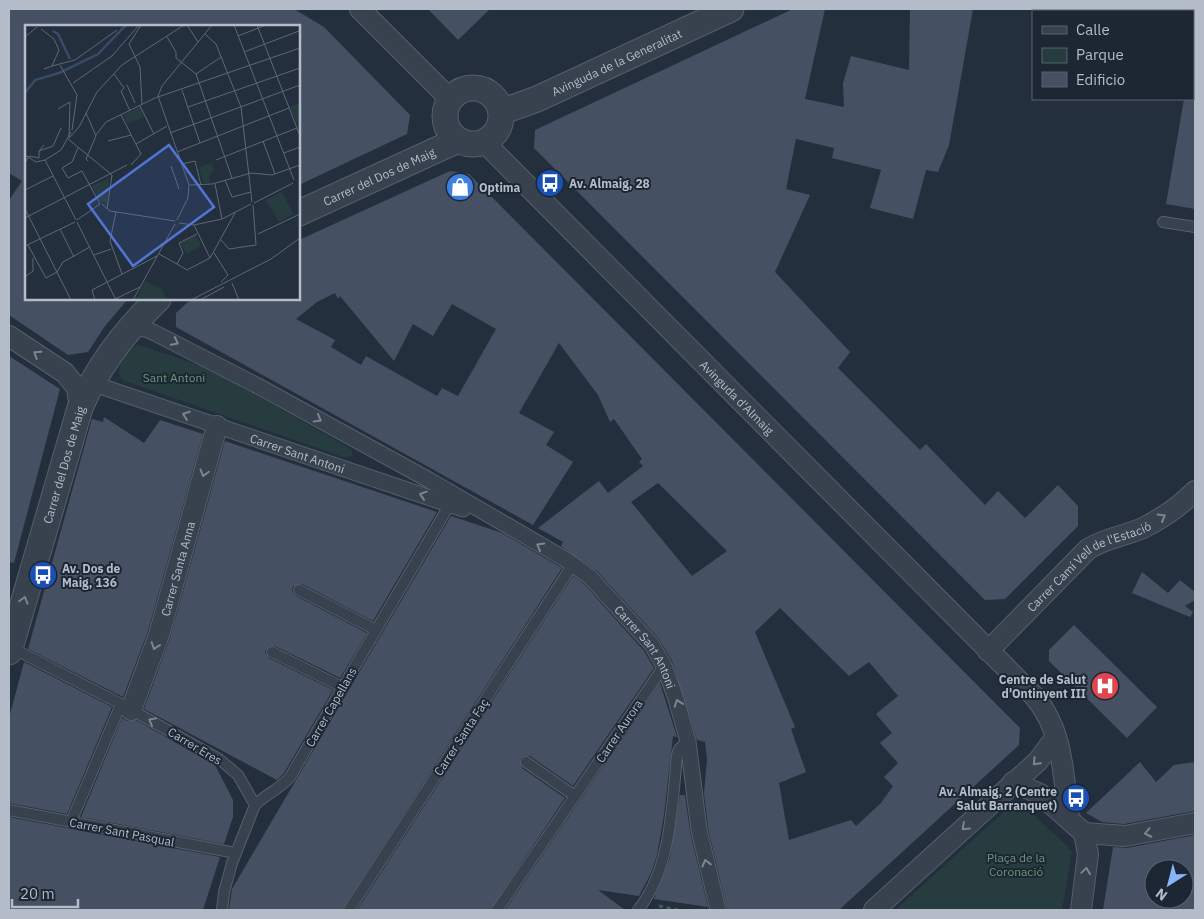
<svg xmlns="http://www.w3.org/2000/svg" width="1204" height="919" viewBox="0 0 1204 919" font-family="'IBM Plex Sans',sans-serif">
  <rect width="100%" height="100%" fill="#242f3e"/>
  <!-- green -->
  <path fill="#263c3f" d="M138,345L208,368L348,447L352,450V456L343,457L122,380C114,369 126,350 138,345Z
    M1012,805L1025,806L1072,851L1062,910H895Z"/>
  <!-- building -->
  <path fill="#455162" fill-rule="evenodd" d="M9,9H294L324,27L410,115L407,134L299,185V26H26V299H128L105,326L88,352L68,355L9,315V200L22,181L9,173Z
    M428,9H490L458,40Z
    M793,9H825L805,99L844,107L843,83L851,56L909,70L910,9H973L949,145L938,172L926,170L913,219L870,208L881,170L832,158L834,148L796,139L786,189L810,195L775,272L850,352L838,368L920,450L926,444L985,505L998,491L1025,518L1058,485L1078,506V526L1005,599L985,600L534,148L535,130Z
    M1193,89H1195V209L1166,204L1184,99H1193Z
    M450,171L469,174L1020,728L1019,745L839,910H727L708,828L704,793L707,759L705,742L697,740L672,661L659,639L597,571L561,546L563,542L538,528L599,481L608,493L643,466L639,462L642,459L614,419L610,422L598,395L559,343L519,413L554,432L546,445L573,462L533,525L176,327V313L191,299H299V240ZM335,293L338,299L340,296L394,361L413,324L433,336L452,304L496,329L458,396L442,388L437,396L366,356L361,365L331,347L335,340L296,319L317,302ZM658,483L727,551L692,576L631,502ZM780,608L849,676L869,662L898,696L876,714L892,733L880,743L898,763L884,777L893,786L881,803L856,826L851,820L789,840L779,783L806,772L791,729L795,727L755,632Z
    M9,356L60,389L14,563L9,562Z
    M104,417L144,443L160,420L203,434L148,631L123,697L28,649L92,419L103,422Z
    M225,441L437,512L373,621L302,584L293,586L292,591L296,596L367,633L340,678L275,646L266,649L265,653L269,658L333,690L284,773L277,780L144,709L170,638Z
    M451,516L502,533L562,568L342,910H229L232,889Z
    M1142,572L1168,593L1180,580L1195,592V600L1185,606L1193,612L1190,617L1132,593Z
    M573,576L584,584L644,651L654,668L573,786L530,756H524L520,759L522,768L565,798L490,910H357Z
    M1074,625L1157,707L1127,738L1049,661V650Z
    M24,662L112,707L67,814L9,803V718Z
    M660,683L677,737L673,736L664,815L657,855L651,873L639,896L598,890L625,910H505Z
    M122,718L127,721L136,720L215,765L233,800V817L224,844L81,817Z
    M1140,762L1156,782L1174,765L1195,762V811L1124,824L1102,822L1086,813Z
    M680,795H685L690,832L708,907L654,899L670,858Z
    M9,817L220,857L203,910H9Z
    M1195,835V910H1103L1113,847L1127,848ZM1154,869H1184V899H1154Z"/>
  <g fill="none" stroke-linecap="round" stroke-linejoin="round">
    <defs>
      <path id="service" d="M1163,222L1195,227
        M299,590L376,630
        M10,647L121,704L219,759L238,775L255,805
        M272,652L342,687
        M526,762L575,796
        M9,810L236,853
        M71,822L121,704
        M222,910L224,892L232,863L255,805C266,794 280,789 290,777L450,504
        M349,910L573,564
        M497,910L664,666
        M638,910C671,869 672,806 677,755L679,749L688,741"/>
      <g id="pedestrian">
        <path id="s1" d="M129,328L146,329L155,333L256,385L429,480L565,559L590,577L652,645L664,666L675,696L688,741L699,830L718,910"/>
        <path id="s2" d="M91,383L463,509"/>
      </g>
      <g id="minor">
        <path d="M360,9L450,99"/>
        <path id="s3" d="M485,143L1034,696C1064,731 1063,775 1069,819"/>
        <path d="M9,336L65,373L77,388L80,408"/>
        <path id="s4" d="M988,651L1088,549C1105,538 1125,536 1143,528C1163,518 1180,506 1195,491"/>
        <path id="s5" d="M131,710L159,635L217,426"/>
        <path d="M1013,782L1040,794L1084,833L1088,854L1081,910"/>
        <path d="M1084,833L1125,836L1195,823"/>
        <path d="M874,910L1038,761L1055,738"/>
      </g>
      <g id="tertiary">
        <circle cx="473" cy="116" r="28"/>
        <path id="s6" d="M501,112L537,99L731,9"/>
        <path id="s7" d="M299,213L458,140"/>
        <path id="s8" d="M9,652L80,408C98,365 125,331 158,299"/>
      </g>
    </defs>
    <!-- service casing -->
    <use href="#service" stroke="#565f6c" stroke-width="12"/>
    <!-- pedestrian casing -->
    <use href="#pedestrian" stroke="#565f6c" stroke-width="17"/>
    <!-- minor casing -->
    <use href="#minor" stroke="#565f6c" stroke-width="22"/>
    <!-- tertiary casing -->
    <use href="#tertiary" stroke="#565f6c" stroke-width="27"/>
    <!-- path -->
    <path stroke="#44595c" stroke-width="3" stroke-dasharray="4 4" stroke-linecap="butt" d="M659,906L678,910"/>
    <!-- service -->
    <use href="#service" stroke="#38414e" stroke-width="10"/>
    <!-- pedestrian -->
    <use href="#pedestrian" stroke="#38414e" stroke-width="15"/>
    <!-- minor -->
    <use href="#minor" stroke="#38414e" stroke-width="20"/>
    <!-- tertiary -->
    <use href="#tertiary" stroke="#38414e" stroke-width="25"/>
  </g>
  <!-- one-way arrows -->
  <defs><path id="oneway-chevron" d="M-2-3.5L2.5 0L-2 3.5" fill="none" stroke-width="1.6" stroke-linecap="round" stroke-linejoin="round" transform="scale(1.25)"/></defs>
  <g stroke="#7c8592">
    <use href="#oneway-chevron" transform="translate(175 342) rotate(27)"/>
    <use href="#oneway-chevron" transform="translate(37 354) rotate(-147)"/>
    <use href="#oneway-chevron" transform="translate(186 415) rotate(-161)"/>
    <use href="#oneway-chevron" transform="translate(318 419) rotate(29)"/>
    <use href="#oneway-chevron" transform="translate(204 473) rotate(105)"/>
    <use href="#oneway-chevron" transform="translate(423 495) rotate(-162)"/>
    <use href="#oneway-chevron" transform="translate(1162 517) rotate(-30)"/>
    <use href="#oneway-chevron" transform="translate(540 546) rotate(-150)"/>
    <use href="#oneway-chevron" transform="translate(24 600) rotate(-74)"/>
    <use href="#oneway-chevron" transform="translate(155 646) rotate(109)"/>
    <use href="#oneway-chevron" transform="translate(678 703) rotate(-109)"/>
    <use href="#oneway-chevron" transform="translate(152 721) rotate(-151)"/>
    <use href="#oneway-chevron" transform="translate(1036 762) rotate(134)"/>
    <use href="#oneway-chevron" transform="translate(965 827) rotate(137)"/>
    <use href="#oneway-chevron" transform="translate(1148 833) rotate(168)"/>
    <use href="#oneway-chevron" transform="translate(706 863) rotate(-104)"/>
    <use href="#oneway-chevron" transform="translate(1086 871) rotate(-82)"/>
  </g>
  <!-- icons -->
  <defs>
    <symbol id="bus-disc" viewBox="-11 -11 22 22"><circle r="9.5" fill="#1a4fb4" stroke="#1d2633"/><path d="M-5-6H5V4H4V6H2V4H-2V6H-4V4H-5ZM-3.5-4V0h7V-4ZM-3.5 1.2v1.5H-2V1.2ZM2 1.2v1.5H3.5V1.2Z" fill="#fff"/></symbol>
    <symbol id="shop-disc" viewBox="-11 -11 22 22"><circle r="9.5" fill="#3f7fe0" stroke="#1d2633"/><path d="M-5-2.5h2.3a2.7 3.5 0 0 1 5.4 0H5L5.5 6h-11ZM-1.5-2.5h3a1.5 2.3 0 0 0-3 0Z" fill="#fff"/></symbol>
    <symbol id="hospital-disc" viewBox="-11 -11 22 22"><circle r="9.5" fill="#e0444e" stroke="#1d2633"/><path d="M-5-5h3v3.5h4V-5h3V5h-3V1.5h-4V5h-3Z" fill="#fff"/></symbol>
  </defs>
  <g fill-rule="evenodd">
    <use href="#bus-disc" x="534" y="167" width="32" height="32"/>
    <use href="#shop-disc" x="444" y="171" width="32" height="32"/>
    <use href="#bus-disc" x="27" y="559" width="32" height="32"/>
    <use href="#hospital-disc" x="1089" y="670" width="32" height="32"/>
    <use href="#bus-disc" x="1060" y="782" width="32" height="32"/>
  </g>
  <g text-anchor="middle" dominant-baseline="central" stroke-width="4" stroke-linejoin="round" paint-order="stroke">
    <!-- street labels -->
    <g font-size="12" fill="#b4bcc9" stroke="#1d2633">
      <text stroke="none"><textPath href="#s6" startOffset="126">Avinguda de la Generalitat</textPath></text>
      <text stroke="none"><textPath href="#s7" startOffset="88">Carrer del Dos de Maig</textPath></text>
      <text stroke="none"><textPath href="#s3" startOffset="358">Avinguda d'Almaig</textPath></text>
      <text stroke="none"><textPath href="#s2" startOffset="218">Carrer Sant Antoni</textPath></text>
      <text stroke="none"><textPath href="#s8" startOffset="195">Carrer del Dos de Maig</textPath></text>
      <text stroke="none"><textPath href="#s4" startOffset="134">Carrer Camí Vell de l'Estació</textPath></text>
      <text stroke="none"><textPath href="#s5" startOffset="149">Carrer Santa Anna</textPath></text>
      <text stroke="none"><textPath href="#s1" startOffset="616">Carrer Sant Antoni</textPath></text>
      <text transform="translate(331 707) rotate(-60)">Carrer Capellans</text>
      <text transform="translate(619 731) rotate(-56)">Carrer Aurora</text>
      <text transform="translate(461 737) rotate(-57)">Carrer Santa Faç</text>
      <text transform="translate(195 746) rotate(31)">Carrer Eres</text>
      <text transform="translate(122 832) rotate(11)">Carrer Sant Pasqual</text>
    </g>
    <!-- poi labels -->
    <g font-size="12" font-weight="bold" fill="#b4bcc9" stroke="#1d2633" text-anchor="start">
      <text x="569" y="183">Av. Almaig, 28</text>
      <text x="479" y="187">Optima</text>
      <text x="62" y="568">Av. Dos de<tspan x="62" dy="14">Maig, 136</tspan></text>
      <text x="1086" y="679" text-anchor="end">Centre de Salut<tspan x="1086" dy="14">d'Ontinyent III</tspan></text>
      <text x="1057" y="791" text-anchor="end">Av. Almaig, 2 (Centre<tspan x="1057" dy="14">Salut Barranquet)</tspan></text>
    </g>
    <!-- park labels -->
    <g font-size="12" fill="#6b9a76" stroke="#1d2633">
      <text x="174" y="377">Sant Antoni</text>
      <text x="1016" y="857">Plaça de la<tspan x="1016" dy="14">Coronació</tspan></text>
    </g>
  </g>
  <!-- overview -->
  <g transform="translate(25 25)">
    <rect width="275" height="275" fill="#242f3e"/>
    <path d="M275,78V107L265,82ZM115,82L119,92L102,99L99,90ZM187,138L189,145L184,151L185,158H178L174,142ZM84,153L82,178L75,177L67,161ZM257,167L268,189L254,197L241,175ZM171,210L176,221L162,229L155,218ZM120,256L137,264L141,274L111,275Z" fill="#263c3f"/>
    <path fill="none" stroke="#394c67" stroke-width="2.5" d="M28,6L33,9L45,34M0,68L10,55L34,48L73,29L101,0"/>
    <path fill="none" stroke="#5e6776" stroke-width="1" d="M27,0H49M116,0L104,19L115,42L117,79M162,0L173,17M209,0L269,155M232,0L275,111M16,4L29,14L34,25L27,41L19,44M180,9L191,19L216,82L227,177M213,11L241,0M0,12L12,2M142,12L151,27V33L171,49L207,153M219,27L274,6M35,40L52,70L47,105M27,41L50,35L92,5M89,49L99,63L96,66L105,86M171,49L196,32M48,58L87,31L114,0M102,60L110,78M157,65L175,118M115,81L129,109M163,82L275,43M33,84L45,77L44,113M61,88L71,111L61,134L63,136M96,90L116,129L106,140M145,108L275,60M71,110L81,97L130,73L275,23M44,113L54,102L72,67L97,40L159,0M43,114L87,150M83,116L106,110M238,116L250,149M111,119L142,101M19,120L14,126L28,121L36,103M53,123L47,137L37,143L43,153L57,146L75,179M152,127L264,83M259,128L275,122M0,130L11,137L20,135L36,125L46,107M20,135L51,195M191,135L272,103M0,138L4,131L14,133V126M157,139L170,136L176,160M146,141L154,164M200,155L207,172L226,167M190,159L197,194M165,160L187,159L226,148L247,150L275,140M0,165L28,151M229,178L268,158M77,179L85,186L150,196M0,184L46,275M82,184L87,150M91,187L85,216L97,249M0,193L102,140M52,195L75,179M152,195L163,173L164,160L133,71L137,61L187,0M52,197L91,275M154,198L169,200L197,194L226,179M169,200L185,233M35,204L49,232M172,209L154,218L158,228L152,239L162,245L185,233L210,188M233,209L275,189M196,215L204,224L231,220L228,180M3,220L21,253L32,247L38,237L65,222M0,221L50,197M189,228L203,250L196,257M134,229L152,239M69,230L86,224M0,252L8,246V233M207,258L214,275M70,275L67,265L132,231M88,275L115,262M108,275L150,199M166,275L246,234L275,213M175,275L199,262"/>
    <path fill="#5274d3" fill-opacity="0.15" stroke="#5274d3" stroke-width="2.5" d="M144,120L189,182L108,241L63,179Z"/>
    <rect width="275" height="275" fill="none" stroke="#b4bcc9" stroke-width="2.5"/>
  </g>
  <!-- border -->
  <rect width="1204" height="919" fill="none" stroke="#b4bcc9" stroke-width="20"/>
  <!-- legend -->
  <rect x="1032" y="10" width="162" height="90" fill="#1d2633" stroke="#59626f"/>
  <rect x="1042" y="26" width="25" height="8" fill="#38414e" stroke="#59626f"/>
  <text x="1076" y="35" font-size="15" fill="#b4bcc9">Calle</text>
  <rect x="1042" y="48" width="25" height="15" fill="#263c3f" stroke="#59626f"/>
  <text x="1076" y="60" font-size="15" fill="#b4bcc9">Parque</text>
  <rect x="1042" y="72" width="25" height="15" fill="#455162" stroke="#59626f"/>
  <text x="1076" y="85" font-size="15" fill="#b4bcc9">Edificio</text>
  <!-- north arrow -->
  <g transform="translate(1169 884) rotate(216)"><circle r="24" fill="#1d2633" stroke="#59626f"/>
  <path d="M0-4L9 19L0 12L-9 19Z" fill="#8ab4f8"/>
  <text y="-8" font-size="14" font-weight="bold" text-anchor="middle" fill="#b4bcc9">N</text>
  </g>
  <!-- scale -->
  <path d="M12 899v8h66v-8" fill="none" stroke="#b4bcc9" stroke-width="2.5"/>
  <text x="20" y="899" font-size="15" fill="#b4bcc9" stroke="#1d2633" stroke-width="4" paint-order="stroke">20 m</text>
</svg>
